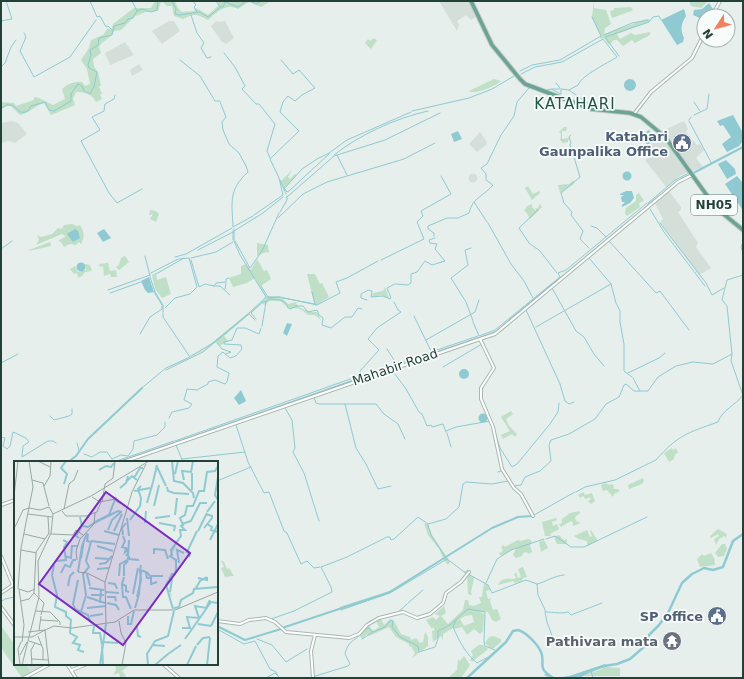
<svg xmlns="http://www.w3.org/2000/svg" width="744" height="679" viewBox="0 0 744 679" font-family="'DejaVu Sans',sans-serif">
  <rect width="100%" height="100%" fill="#e6efeb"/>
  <!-- built -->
  <path fill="#d4dfda" d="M439,1H468L477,16L471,20L466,15L457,21L459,25L457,31Z
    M169,21H174L180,31L162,44L152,31Z
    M216,21L219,22L225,21L234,38L226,44L222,42L211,26Z
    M125,42L134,55L110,65L105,53Z
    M139,64L143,70L132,76L130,70Z
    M12,121L18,123L27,134L15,143L9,141L1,143V123Z
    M684,121L688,129L686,132L697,145L700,144L704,150L696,158L703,167L681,175L666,187L645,160L652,155L647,147L662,136L664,130Z
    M480,132L487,142L486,145L477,152L469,144Z
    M468.5 178a4.5 4.5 0 1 1 9 0a4.5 4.5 0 1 1-9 0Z
    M669,191L681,207V210L678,212L698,243L696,247L711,268L699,275L660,222L663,219L655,203Z
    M26,664H48L31,673Z"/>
  <!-- green -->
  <path fill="#bfdfc7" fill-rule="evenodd" d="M155,1H175L178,8L182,12L194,11L196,8L208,15L218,6V3L220,1H271L261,7L249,2L238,9C225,3 217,12 208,20C196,14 196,13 183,19L174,16L172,6H167L164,3L161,2L158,11L146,12L135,16L121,30L114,31C111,39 102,40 99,47L101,53L93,59L94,67L98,72L101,86H99L102,94H100L102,99L96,102C92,94 85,92 76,92L73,99L75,105L51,115L44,103C35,106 29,113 20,115L11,106H7L1,109V102L14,103L16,106L34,100V97L39,98L53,105L65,99L62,89C69,83 72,82 82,82L85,86L90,84L87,69L81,60L89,48L91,40L103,35L108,28L111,30L113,24L134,8H151Z
    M594,1V8L606,10L611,24L605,28L604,34L647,19L650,20L649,22L617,34L620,39L631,33L635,35L650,32V35L635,43L632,40L623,46L617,40H614L609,45L604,38L601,39L600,37L601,36L592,17Z
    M689,1H708L701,8L691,6Z
    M631,7L633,10L631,11L612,18L610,11L614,10V8Z
    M373,38L377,40L371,49L365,43L368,39L371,41Z
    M494,79L501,81C495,86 476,95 469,91Z
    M564,127H567L566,131H562V139L569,138L568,142L563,143L560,140L561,134L559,132Z
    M292,170L288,177L290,179L295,174L297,175L284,189L280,182Z
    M574,180V184L560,193L558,185L569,184Z
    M528,186L533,194L539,191L540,193L532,200L525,188Z
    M639,193L644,201L639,203L640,207L627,216L625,213L626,208L636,201V195Z
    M532,204V207L536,211L540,204L542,207L530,219L526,212L524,211L527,206Z
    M150,210L156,211L159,214L156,222L150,219L153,214L149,215Z
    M72,224L77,226L80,225C84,232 85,237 81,244L79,242L76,245L70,244L64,247L61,242L58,241L66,236L62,234L36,245L39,240L37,235L41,237L52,234L58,228L62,229L64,225Z
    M50,242L51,246L29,251V250Z
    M257,243L268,245L269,253L266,252L257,256Z
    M125,256L129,262L119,270L116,267L119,265L121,258Z
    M257,259L264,271L267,270L271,279L261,286L266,296L285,298L283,299L288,304L296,302L298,307L311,312H317L321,320L315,315H308C302,310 298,307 290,309L280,301H269L264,305L262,303L224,336L228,341L220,346L216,342L203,351L166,369L203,350L265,299L266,297L255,278L247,283L233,287L229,278L241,274V266L246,264L251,270Z
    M108,263L110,271L116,270L117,277H111L110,274L104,276L103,266L100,267L99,264Z
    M85,264L90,265L92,271L85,272L82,276L78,278L77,273L74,274L70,269L75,266L78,272L86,270Z
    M156,273L157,280L166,277L171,294L162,298L155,289L152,275Z
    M307,274H315L320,284L322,283L329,297L315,306Z
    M385,287L389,299L382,295L372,297L373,293L383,291Z
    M511,411L513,414L506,419L509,426L517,434L515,437L512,434L503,439L501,435L510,431L501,417Z
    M672,448L673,450L676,448L678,453L675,454L674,459L669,462L664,453Z
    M643,478L644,481L642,484L629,489L628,485Z
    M605,483L609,485L613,484L614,489H618L620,491L614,494L613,497L607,490L603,491L601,485Z
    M583,492L585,495L592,493L595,501L591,504L588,501L591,499L590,497L586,499L583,496L580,498L578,495Z
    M579,511L580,513L575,517L576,521L581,523L573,526V523L571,521L561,527L559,524L562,523V519L570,513Z
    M556,518L557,520L552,522L553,526L557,524L559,529L550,534L551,536H545L542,522Z
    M424,523L428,524L432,535L450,562L448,565L443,559L390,593L341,610L339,607L389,591L443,558L439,549L428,535Z
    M718,529L727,534L726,538L724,536L719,539L716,545L714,539L719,536L718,534L711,538L710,536Z
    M587,530L590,537L592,536L590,531L591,530L598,541L587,546V541L579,539L574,536Z
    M559,535L564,540L567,539V544H557L554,537Z
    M528,539L532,541L530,545L532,552L528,554L527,552L523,553L522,556L516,558L513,555L516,548L501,556L499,553L503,551L501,547L504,545L505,547L518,540L520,541Z
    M544,540L548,548L541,552L539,542Z
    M722,544H725L727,549L724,556L718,557L715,553Z
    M711,553L714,558L715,565L700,567L697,559L702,554L704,556Z
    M221,560L224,562L227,569L229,568L234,576L225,577L221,568L224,567Z
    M523,567L527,577L523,578L522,581L515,583L513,581L498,585C502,577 507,579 515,579L516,577L514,575L516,572L518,578L521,577L518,569Z
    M468,569L469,574L474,578L471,592L472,595L468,594L467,574L463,572Z
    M484,583L488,585L490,590L486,591L488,599L491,598L490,601L493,610L497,609L501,619L496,622L492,620L488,612L478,611L484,614L483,631L480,634L474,629L467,635L462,627L454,629L453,628L443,634V640L441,636L433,642L432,631L435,630L433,627L432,629L426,620L433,617L436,620L440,616L435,614L444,606L446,613L441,616L448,624L463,610L465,600H468L469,605L474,606L481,603L479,597H482ZM472,615L474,622L464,626L460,619L465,616Z
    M383,618L381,619L384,625L390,619L394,621L401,634L410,637L411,640L416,638L420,643L423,642L425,632L428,637V646L412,658L415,653L411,646L409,647V644L396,637L389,627L369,636L367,634L362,639L359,634L368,624L373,631L379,627L375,619Z
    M1,626L15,645V664H26L31,673L22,678L2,649Z
    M493,636L501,639V642L494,648H490L485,643L489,637Z
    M479,645H483L488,649L472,662L470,660L473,655L471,651Z
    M464,656L470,665L461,678H448L457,670L458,659L460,661Z
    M115,664H131L122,671L126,676L123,678L120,677L119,673L113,675L116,670Z
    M607,667L620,668V676H583Z"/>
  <!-- water -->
  <path fill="#8fcad3" d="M709,3L713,9L708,16H704V20L693,15L694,10L702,9Z
    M684,9L686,16C681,24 680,29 684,38L683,42L677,45L661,20Z
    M624 85a6 6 0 1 1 12 0a6 6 0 1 1-12 0Z
    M733,115L743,133V141L739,146L727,152L722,144L731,137L723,125L720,126L717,121Z
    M649,130L656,139L647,145L641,135Z
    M458,131L462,139L454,142L451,134Z
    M726,160L735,169L736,174L727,179L718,164Z
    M622.5 176a4.5 4.5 0 1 1 9 0a4.5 4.5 0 1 1-9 0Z
    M737,176L743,183L742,209L725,184Z
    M626,191H632L634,198L630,203L622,207V205L625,202H622L621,197L624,195H620V194Z
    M75,229L78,231L80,238L73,242L67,234Z
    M104,229L111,238L103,242L97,233Z
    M76.5 267a4.5 4.5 0 1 1 9 0a4.5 4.5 0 1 1-9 0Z
    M149,277L154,292L148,293L145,290L141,281Z
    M287,323L292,324L287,336L283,333Z
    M459 374a5 5 0 1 1 10 0a5 5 0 1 1-10 0Z
    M241,390L246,401L239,405L234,398Z
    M478.5 418a4.5 4.5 0 1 1 9 0a4.5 4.5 0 1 1-9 0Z
    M605,664L607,667C597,669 590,673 581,677C574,679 550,679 544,675L547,673L555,678L569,676Z"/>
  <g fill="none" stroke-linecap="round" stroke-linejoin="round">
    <!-- stream -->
    <path stroke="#8fcad3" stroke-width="1" d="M90,1L97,17L100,16L106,27L108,26L112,30
      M132,1L137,11
      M172,1L176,9L175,14L179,15L200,12L208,17L219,8
      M193,1L196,5L194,7L197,12
      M216,1L220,7
      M250,1L256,4L262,1
      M220,7H223L225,2L238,7L246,1
      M191,15L197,33L204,43L201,48L207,58L211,57
      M1,21L12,19L6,1
      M24,33L26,37L20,51L34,77L70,57L96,20
      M604,35L632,23L648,20
      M224,53L235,67L245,86L242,89L256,104H259L275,124L267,151L270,158
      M619,56L605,37L649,22L653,17L659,16L661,20
      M180,60L200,76L215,101H220
      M1,67L5,63L11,47L16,40
      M520,71L532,65L560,60L601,36L592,17
      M521,74L535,67L562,62L603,39L617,57C608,63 582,75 578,85L569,90
      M556,83L560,88
      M534,85L546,90L551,89L561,94V89L569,90L594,108
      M552,89H560
      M115,95L114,99L105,104L104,111L92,117L100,130L81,141L109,193L117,203L142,189
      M220,102L226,117L222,122L223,130L229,144L239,153L246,166
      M694,102L700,111
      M1,109L6,105H11C19,109 19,115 28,111L31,106L45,102L49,110L54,111L71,101V94L78,84L82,86L84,91L90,94L94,87L97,72L89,68L88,65L91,55L90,50L98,45L99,38L112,35L114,26L125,23L128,19L133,18L137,11L142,9L151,12L157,10L158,1
      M412,111L469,98L492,89L514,76
      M694,115L707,109L709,94
      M689,120L691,117
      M689,121L711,162
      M571,135L569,137L571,143L570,145L573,156
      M334,155C359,135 396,118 428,111
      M337,155L347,175
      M574,157L580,177L561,193L564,203L572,212L571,215L583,231L580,239L589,248
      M711,163H712
      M246,166L248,172C228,190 232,203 233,227L253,216
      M280,180L286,194
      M284,189L302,169L317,159L329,153L347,140L411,112
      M285,189L287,192L289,191L329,154
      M287,197L334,156L385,140L440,113
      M474,202L487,222
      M648,203L675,180L689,173
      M536,209L538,210L519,228L529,243L540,251L557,273
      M650,209L664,232L705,286
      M280,212L287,200V196
      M254,215L283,195L279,178L270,159L299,131L280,112L283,102L288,96L295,101L302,95L315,88L299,70L293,74L281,60
      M278,218L303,194L327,182L404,159L435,143
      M488,223L511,264L524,281L533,298
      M660,223L706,283L712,295L724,288
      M591,226L597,228L606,237
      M234,229V240
      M233,231V240
      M234,231L263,213L283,197
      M434,236V233L428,229V226L447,218H458L469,213C472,198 485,195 493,185L486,180V174L481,168L487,164L501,135L514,116L517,102L529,88L534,89
      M234,241L240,255L266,297L249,313
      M235,241L250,268L262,251L279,213
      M743,242L741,247L743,253
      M471,248L465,250L468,265L451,278L466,302L473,321
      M1,249L12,241
      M198,250L233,232
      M145,256L150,276
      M175,257L186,254L232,228
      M589,257L609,241L656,293L660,291L689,330
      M191,258L216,252L233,242
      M589,258L611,284L616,303L620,311V322L624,344V371L632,377
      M191,260L199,287L205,284L214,286L216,283L226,282V279L229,278
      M381,260L424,239L417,222L423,216L421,211L451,194L441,176
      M151,273L178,259
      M156,274L184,258
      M150,277L155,292L163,305V312
      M396,284L408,285L411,283V274L417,272L425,261L432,265L445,261L435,249L437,244L430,243L429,240L435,238
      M214,286H220L230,295
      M261,286L268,297H280
      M552,288L576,331L584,337L594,354L604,366
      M225,289L226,283
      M108,290L150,275
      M110,293L141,282
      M267,298L280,297L317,305L340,293L336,282L347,278L378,261
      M283,298L315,304L312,292
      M367,300L361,298V294L368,290L372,291L371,297L383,296L390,299L391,298L387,288L395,284
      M531,306L545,294
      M165,308L175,298L190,294L197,287L189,258L179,259
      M526,310L560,384L565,401L569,404L574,402
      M414,316L431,351
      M256,319L251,313L264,301L266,302
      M473,322L479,336L495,330L560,277L558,273L566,270L647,203
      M262,326L266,302L270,299C278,300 286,299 288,308L290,309L297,306H303L308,312L317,310L319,315L323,318L322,325L331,328L345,317H352L358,308L362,309
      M536,327L611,284
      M140,334L150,317L162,309V305L154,292
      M426,340L475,312L479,300
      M482,340L488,337
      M483,342L495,368L488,378
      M217,343L222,349L231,352L226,354
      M387,349L396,363
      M191,356L213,343L248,314
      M1,363L18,354
      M443,367L482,344
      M166,370L203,352L249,314L255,320
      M392,370L406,389L419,412L422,414L427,426L431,425L432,427L443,424L446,432
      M628,373L659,358L665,353
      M361,375L360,371L379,350L368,339L377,328L401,312L398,310L394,302
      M358,377L478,336
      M633,378L640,391
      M143,387L166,368L190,357L163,317V313
      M314,397L316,403L319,404H376L384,414L398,424L405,439
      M345,404L356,448L366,464L378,489L391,486
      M285,408L292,420L295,448L293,452L304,473L319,521
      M50,416L54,420L69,416L72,414V409
      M169,418L172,412L189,408L192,404L184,400L187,389L197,390L208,384V382L215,380L225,384L227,382L229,373L217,367L218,356L223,352L230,358L236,356L242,349L241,345L224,344V342L232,340L237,328H245L259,334L261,328
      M491,420L500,448L512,467L517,464L550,424L558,412L559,403
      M236,425L248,462L264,493L269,492L284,531L287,533L301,564L307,561L314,568L320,567
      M446,431L456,427L490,421
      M447,433L451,447
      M208,434L288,406
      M1,437L5,438L3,446L7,449L10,446L13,432L26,438L29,442L23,446L22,457L48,441H53L56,443
      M175,441L356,377
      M77,443L79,450
      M176,445L183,462
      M84,454L92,457L100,452H107L112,459L121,455L128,456L133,449L134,441L157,435L165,427V422
      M182,459L245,452
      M114,462L174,441
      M127,462L160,450
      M498,472L502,471L501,469
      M217,481L251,467
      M514,486L521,485L525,477L540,471L551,461L549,445L551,440L569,434L595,419L606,404L619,397L624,385L626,384L634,391H648L658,377L676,366L693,362L713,364L732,354L727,306L722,300L727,280L743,275
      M576,492L585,487L615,480L656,460C678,435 687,433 718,422C722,410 736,405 743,395L731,361L732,354
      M534,515L575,492
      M428,525L431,535L446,558
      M546,539L555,536L571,547H584L647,517
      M447,559L467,574
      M468,574L488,585L492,593L526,580L537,584L538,595L546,612C554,612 560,614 568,612L571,615L602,603
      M486,583L497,559L511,550L544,539
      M537,584C546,582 553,576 564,575
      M1,602L5,599L15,597
      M408,603L423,590
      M341,610L390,593L447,559
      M294,611L332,592L331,587L321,567L347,557L387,537H390L391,540L394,539L418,517L428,524L446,519L459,507L463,484L466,482L492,484L508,481L511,485
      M545,612L547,622L554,641L562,644L567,643
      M397,613L407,604
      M405,614L411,617
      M386,617L400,614
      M418,618L430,615
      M271,619L294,611
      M456,620L453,627C459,641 466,654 477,663L488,657
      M365,626L370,621L380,617
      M217,629L244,644L255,641L270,669L276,672L278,676
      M257,639L272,645L286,662L307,649
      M362,639L373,632
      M162,664L178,678
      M591,671L593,678
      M266,678L275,673L280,678
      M303,678H308
      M309,678L348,666L350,664L345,654C348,641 353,642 361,634C364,632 365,629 368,628L373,632L385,627L391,620L393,621L392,627L400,637L418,646L419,652L435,647L438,639V631L450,625L468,609L485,612L484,643L485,646L495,650"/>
    <!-- canal -->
    <path stroke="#8fcad3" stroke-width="2" d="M680,180L743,147
      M648,205L661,195
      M561,278L648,206
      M480,338L496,332L559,279
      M359,379L479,338
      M175,443L358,379
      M68,462L76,456L88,439L142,388
      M120,462L174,443
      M379,596L390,592L492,528L518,517L532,516
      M217,626L245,640L281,629
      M282,628L378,596"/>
    <!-- river -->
    <path stroke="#8fcad3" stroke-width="2.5" d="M604,666L617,664L630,659L645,646L649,635L659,625L668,613L682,583L692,574L704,568L713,570L723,567L733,541L743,534
      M467,678L506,642L513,631L518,630C526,632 540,646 542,655C544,669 538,667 553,678"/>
    <defs>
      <path id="minor" d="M712,16L720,1
        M634,114L651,92L692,58L704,34
        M480,339L495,334L678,182L692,175
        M123,462L480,339L494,368L481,388V399L493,427L502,469L514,488L521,494L533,516
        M1,505L15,500
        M1,556L13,585L1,593
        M1,607L15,626
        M217,621L240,624L249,620L266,618L275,622L286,632L349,638L359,634L367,625L379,618L403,612L417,618L430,614L443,603L446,593L461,582L469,572
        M67,664L76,678
        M163,664L179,678
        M72,670L87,664
        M24,678L50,664
        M313,678L311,651L315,635"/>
      <path id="major" d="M471,1L492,45L520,79L525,84L591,109L630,113L641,117L665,137L716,208L743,230"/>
    </defs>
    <!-- minor casing -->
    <use href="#minor" stroke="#a8b7b2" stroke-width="4"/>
    <!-- major casing -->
    <use href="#major" stroke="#c2cac8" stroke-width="5.5"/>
    <!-- minor -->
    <use href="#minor" stroke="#fff" stroke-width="2"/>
    <!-- major -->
    <use href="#major" stroke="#6ba493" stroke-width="3.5"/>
  </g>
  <!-- icons -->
  <defs>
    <symbol id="civic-disc" viewBox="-11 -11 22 22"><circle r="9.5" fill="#5c6f8a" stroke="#f7fbf9"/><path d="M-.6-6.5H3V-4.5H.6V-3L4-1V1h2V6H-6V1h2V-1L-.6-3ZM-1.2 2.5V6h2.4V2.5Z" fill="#fff"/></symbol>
    <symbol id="temple-disc" viewBox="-11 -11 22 22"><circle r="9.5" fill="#6b7280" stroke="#f7fbf9"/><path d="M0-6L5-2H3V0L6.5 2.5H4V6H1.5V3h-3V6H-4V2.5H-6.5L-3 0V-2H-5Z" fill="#fff"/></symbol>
  </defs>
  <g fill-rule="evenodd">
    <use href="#civic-disc" x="671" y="132" width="22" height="22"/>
    <use href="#civic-disc" x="706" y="605" width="22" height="22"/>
    <use href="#temple-disc" x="661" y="630" width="22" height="22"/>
  </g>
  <g text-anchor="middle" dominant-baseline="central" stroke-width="3.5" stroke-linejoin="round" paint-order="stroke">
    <!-- shield labels -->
    <rect fill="#f7fbf9" stroke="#637973" stroke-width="1" x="691" y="195" width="46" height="20" rx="3"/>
    <g font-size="12" font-weight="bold" fill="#244139">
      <text x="714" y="205">NH05</text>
    </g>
    <!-- service labels -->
    <g font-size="13" font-weight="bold" fill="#4e5e75" stroke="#f7fbf9" text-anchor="end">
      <text x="668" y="136">Katahari<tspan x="668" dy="15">Gaunpalika Office</tspan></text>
      <text x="703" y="616">SP office</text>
    </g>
    <!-- street labels -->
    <g font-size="13" fill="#244139" stroke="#f7fbf9">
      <text transform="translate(395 367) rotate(-19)">Mahabir Road</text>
    </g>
    <!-- worship labels -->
    <g font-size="13" font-weight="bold" fill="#5b616d" stroke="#f7fbf9" text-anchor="end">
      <text x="658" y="641">Pathivara mata</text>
    </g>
    <!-- quarter labels -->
    <g font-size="15" letter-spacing="1" fill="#205446" stroke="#f7fbf9">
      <text x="575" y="104">KATAHARI</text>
    </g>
  </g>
  <!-- overview -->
  <g transform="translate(14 461)">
    <rect width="204" height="204" fill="#e6efeb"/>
    <path d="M163,79H165L157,95L163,100L162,112L156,116V121L153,125L158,134L157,135L152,124L157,113L161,112L162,103L160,98L155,96Z" fill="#bfdfc7"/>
    <path fill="none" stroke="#8fcad3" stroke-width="2" d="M158,0L160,20L169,22L179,32L180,37M143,6L152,25M85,9L92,5L97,6L100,2M178,12V29M161,13L164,0M204,16L201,34L204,39M120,17L126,7H129M170,19L168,10L177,11L179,0M113,20L118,15L123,19M139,21L143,4M50,23L53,13L47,7L52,0M153,26L154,30L160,32L175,33M106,27L112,22L114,15M120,30L136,27M133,42L139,21M140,45L145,24M193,51L201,40M161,54L163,37M113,57L115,75M141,57L156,55M116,59L126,45L127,37L124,28L127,25M81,61L95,54L102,36M80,62L104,50L108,51M131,62L132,50M145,62L161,65L160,70M168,63L177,60L186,42H193M193,63L198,66L197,69L204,71M69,65L74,66L80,62M190,67L198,57V55L192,53M94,69L98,59L107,51M90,70L105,74M100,70L108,53M184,70L193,52M74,73L73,80L77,81L72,100L75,106L69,113L72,134L67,151L74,154L76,160L79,162M109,74L108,67L112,62M109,75L111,80L108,86L112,87L111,91L113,89L114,92L112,95M65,77L62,75L68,65L66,56M196,79L204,63M77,80L101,83M68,85L73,72M83,85L99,90M140,93V88L151,89L154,98M51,95L57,97L58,85H64M114,95L115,79M115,95V98L125,99M175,96L176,93L173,91L183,70M67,97L70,79M81,97L95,98M42,100L52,99L50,86L53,81L49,79M165,102L163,89L170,92M85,103L92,102L98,95M40,104L38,114L43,134L41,146L52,151V155L57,159L56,172L63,176L59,182L66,184L64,189L70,191M127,104L126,109L132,111L133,117H137V123L143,121M83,108L95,107M64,111L68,85M133,111L136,115H149M47,112L51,104L56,106L59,99H62M73,113L76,125M105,115L106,103L115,98L113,96M110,115V104L114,100M110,116L108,123L112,125V130L115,131M184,117L193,119V116M155,118L158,113H161L162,108V99L156,95L158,94L157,89L167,75L166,69H171L167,65L169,64L166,57L171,54L173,45H179L185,30H190L193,11L201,10L204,5M64,119L59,143L61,148L67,151M155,119L152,124L159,148M94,122L101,123L103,128M108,124L109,136H112L117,148M54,125L56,115L60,111M75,127L90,129M182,127L186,120L193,116M92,131L105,132M156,131L158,118M119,133L124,107M125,133L127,110M77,134H90M73,136L91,142M93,136H101L102,140M123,136L127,119L126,110M86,142L87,129M93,142L102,144L105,149M73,147L92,145M121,147L125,133M160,147L165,146L167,139L179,132L180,128L204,126M76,155L89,153M114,155V163H117L120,150M184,163L197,165M80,165L79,172H86L88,184M197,165L204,151M123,166L124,175L127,176M168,167H176L173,156L185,157L181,145L192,147L196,139M171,178L197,141L204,142M90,181L104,182M138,184L151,185M183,184L189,177L196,176M88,185L89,204M154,193L167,184M86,204L92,163M134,204L133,193L141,180L154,175L160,150M141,204L154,193M173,204L182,185M193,204L196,177"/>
    <path fill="none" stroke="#98a9a4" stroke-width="1" d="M24,0L36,6M18,19L29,22L35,45M30,25L36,15L37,0M0,35L4,0M78,36L86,41L101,38L103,41L111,44M88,41L91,23L99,17L101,0M15,47L26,49L35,46L39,53M50,48L55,23L60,19L64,9M48,50L52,55H72L83,51L87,41M14,53L38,56M39,53L77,35L135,0M34,56L35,73M1,66L9,49L15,47M10,73L31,78M37,73L59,74L62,69L69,74M7,89L23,92M22,91L35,72M22,92L20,132L30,142L27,154M63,99L62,90L66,78L80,63L81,52M64,111L73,112L91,121L118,31L132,3M91,121L92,162M4,128L7,87L19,26L15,0M5,128L10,164L8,181M5,128L14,131L21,128M7,140L15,138L20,132M22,150L36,151L46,161V164M27,159L44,160M105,160L107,172L112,182L108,204M31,169L40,165L58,167L101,161L120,149H161L204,131M25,170L27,155M14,171L31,169M24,175L29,188V199M0,176H18L31,169L35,204M15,180L27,184M6,194L13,181M18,198L34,199M6,204L4,188L7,181M8,204L25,136L24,100L37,72L39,53M18,204L17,189L21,182"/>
    <path fill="#7b2cbf" fill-opacity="0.15" stroke="#7b2cbf" stroke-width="2" d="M92,31L176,92L109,184L25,123Z"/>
    <rect width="204" height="204" fill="none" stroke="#244139" stroke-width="2"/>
  </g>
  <!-- border -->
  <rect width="744" height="679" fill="none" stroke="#244139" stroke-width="4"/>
  <!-- north arrow -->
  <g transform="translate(716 28) rotate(234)"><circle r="19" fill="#f7fbf9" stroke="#a3b1ac"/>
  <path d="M0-3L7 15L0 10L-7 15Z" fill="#f28061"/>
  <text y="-6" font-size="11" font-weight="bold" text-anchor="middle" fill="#244139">N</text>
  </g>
</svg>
